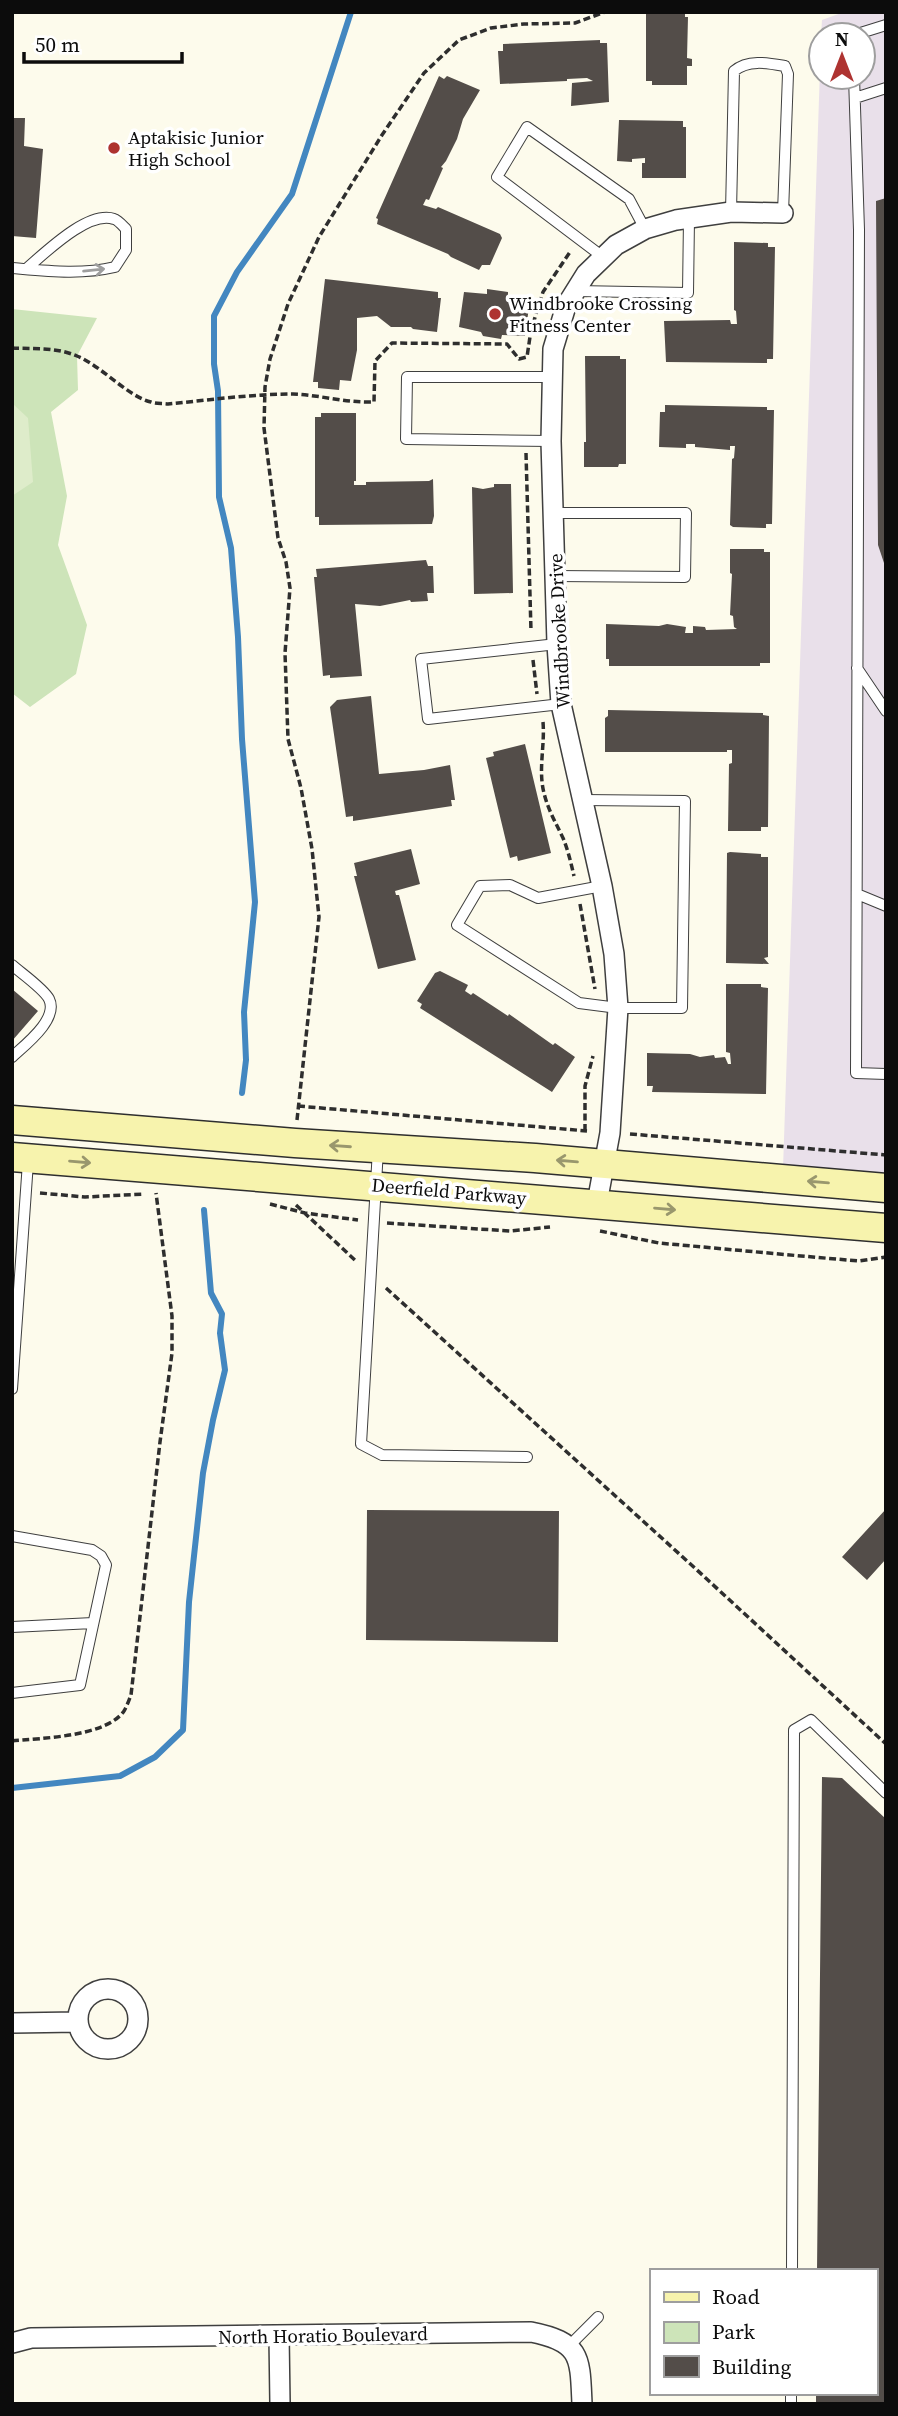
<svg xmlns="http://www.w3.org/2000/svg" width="898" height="2416" viewBox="0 0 898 2416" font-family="'Source Serif 4',serif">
  <rect width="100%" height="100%" fill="#fdfbec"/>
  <!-- industrial -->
  <path fill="#e9e0ea" d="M844,12H886V1178L783,1169L821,39V77H863V35H821L822,20Z"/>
  <!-- green -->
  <path fill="#cde4b9" d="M12,309L97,318L77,356L78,390L51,412L67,496L58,545L87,625L76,674L30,707L12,693Z"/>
  <!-- pitch -->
  <path fill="#deecca" d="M12,403L28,418L33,482L12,496Z"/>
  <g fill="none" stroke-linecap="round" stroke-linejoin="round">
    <!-- stream -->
    <path stroke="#4387c0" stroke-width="6" d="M242,1093L246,1060L244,1012L255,902L242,739L238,637L231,548L219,497L218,391L214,364V316L237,272L292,194L351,12
      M12,1788L120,1776L155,1757L183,1730L189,1602L203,1473L213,1420L225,1370L220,1333L222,1314L211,1293L204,1210"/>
  </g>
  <!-- building -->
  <path fill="#534d49" d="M646,12H685V17H688L687,58L692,59V66H687V85H652V81H646Z
    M600,40V43H607L609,102L571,106L572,83L593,81L587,78L567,79V81L500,84L498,51H503V44Z
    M439,76L444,79L447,76L480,90L463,119L457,139L446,161L441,167L443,168L429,200L426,199L423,205L436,209L438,207L500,234L502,238L490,265H482L479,270L451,257L448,254L377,224L378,219L376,218Z
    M12,118H25L24,146L43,149L36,238L12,236Z
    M619,120L683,121V127H686V178H642V163H645V158L632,159V162L617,161Z
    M886,198V566H885L878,545L876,201Z
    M734,242L768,243V247H775L773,359H767V363L666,362L664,321L730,320L731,324H737L736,311L734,310Z
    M325,279L438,292V298H441L437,332L413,329L411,327H391L377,316L357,318V350L351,381L340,380L339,390L318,388V382H313Z
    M487,289L508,292V298L530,300L525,336L502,335L501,339L483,336L481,332L459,327L464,292L487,294Z
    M585,356H620V359H626V464H619L618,467H584V442H586Z
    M665,405L767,407V410H774L772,524H766V528L733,527L730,525L732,459L734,458L735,446H730V450L695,447V444H686V448L659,447L660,412H665Z
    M321,413H356V481H354V485H366V482L429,481L433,479L434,516L432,524L319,525V517H315V417H321Z
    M494,484H511L513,593L474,594L472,487L483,489L494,487Z
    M730,549H764V552H770V663H760V666H609V659H606V624L659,626L667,624L686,627L685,633H693V626L705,627L706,630L737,629L734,627L733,616L730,615L732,574L730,573Z
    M426,560L428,566H433L434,593H427L428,601L411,602L410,600L380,606L355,604L362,676L330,678V675L323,676L314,577H317L316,569Z
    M371,696L379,774L424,770L450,765L455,800H451L452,806L353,821V816L346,817L330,707L337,700Z
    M608,710L763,713V715L769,716L768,827H761V831H728L729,764L732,763V750H727V752H605V718L608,716Z
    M525,744L551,853L518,861L517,856L510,858L486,758L494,756L493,752Z
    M411,849L420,884L395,891L396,895H399L416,960L378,969L354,876H357L354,863Z
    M730,852L761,854V857H768V957L764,958L769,964L726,963L727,853Z
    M440,971L468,985L465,991L471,995L473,993L508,1016L509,1014L553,1045L555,1043L575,1057L552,1092L420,1008L422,1004L417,1001L435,973Z
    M726,984H761V987L768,988L766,1094L652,1092L653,1086H647V1053L690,1054L700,1057L714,1055L715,1058L725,1057L728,1064H731L730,1053L726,1052Z
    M12,989L38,1011L12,1041Z
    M886,1509V1559L867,1580L842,1557Z
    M367,1510L559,1511L558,1642L366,1640Z
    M822,1777L842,1778L886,1819V2404H816V2393H875V2271H817Z"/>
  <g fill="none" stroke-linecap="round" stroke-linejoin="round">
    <defs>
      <path id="service" d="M854,35L886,25
        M854,77L859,230L856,1073L886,1074
        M855,98L886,88
        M731,212L734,71C748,59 768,63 785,66L788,74L783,213
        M603,257L497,177L527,127L629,199L645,229
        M12,268C47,271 81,275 115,267L126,250V229C123,226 118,220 114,219C88,210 45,253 26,269
        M576,291L688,293L689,219
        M551,441L406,439L407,377H552
        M553,513H686L685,577L555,576
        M557,644L421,659L428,719L561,704
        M857,668L886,711
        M582,800L685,801L682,1008H618L579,1003L457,925L480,886L510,885L538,898L602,886
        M857,894L886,906
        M12,965C21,973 44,989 49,999C59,1019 25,1045 12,1057
        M378,1149L361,1444L382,1455L527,1457
        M12,1389L28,1162
        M12,1536L92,1550L101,1556L106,1565L80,1685L12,1693
        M12,1627L93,1623
        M792,2271L794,1730L811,1720L886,1793
        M569,2346L598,2317
        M791,2404V2393"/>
      <path id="minor" d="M597,1203L610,1133L618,1008L614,954L602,886L561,704L557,644L551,441L553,349L566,306L586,274L616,245L645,229L676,220L731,212L783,213
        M78 2019a30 30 0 1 1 60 0a30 30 0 1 1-60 0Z
        M12,2023L78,2022
        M279,2335L280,2404
        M12,2343L31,2338L531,2332C582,2342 580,2358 582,2404"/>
      <path id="secondary" d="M12,1120L295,1143L535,1158L886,1188
        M12,1157L886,1228"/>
    </defs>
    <!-- service casing -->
    <use href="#service" stroke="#3f3f3f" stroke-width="12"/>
    <!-- minor casing -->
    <use href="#minor" stroke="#3f3f3f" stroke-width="22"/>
    <!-- secondary casing -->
    <use href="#secondary" stroke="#2e2e2e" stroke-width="31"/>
    <!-- path -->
    <path stroke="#2e2e2e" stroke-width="3.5" stroke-dasharray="7 3.5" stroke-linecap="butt" d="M12,348C34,349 56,347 77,356C103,367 127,396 151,402C156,404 163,403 168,404C209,400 252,394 293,394C320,395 346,403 374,402L375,361L392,343L507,344L519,359L527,357L531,330L543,292L570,252
      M526,453L531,631
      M533,660L537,694
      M543,722C545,746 538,770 544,793C548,810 556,823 563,838C568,850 571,863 574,876
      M580,904L595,989
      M298,1106L587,1131
      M297,1120L319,917L312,849L301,788L288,739L285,653L290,588L286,562L278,538L264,428L265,387L270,359L288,304L319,237L382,135L424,73L459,40L491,28L524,24L575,23L605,12
      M585,1131V1086L593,1056
      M630,1134L886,1155
      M40,1193L85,1197L144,1194
      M270,1204L305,1213L358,1220
      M296,1205L357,1262
      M387,1223L510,1231L550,1227
      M600,1231L659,1243L801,1256L859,1261L886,1257
      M386,1288L697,1570L886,1744
      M12,1741C41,1738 106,1737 124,1711C127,1706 129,1700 131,1695L160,1442L172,1353V1316L156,1193"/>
    <!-- service -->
    <use href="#service" stroke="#fff" stroke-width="10"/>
    <!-- minor -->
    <use href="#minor" stroke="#fff" stroke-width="19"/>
    <!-- secondary -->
    <use href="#secondary" stroke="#f7f3ad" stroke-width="28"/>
  </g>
  <!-- one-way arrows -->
  <defs><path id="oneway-shaft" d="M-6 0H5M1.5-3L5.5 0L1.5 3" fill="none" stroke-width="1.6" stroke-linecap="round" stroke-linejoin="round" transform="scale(1.75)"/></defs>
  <use stroke="#9e9e9e" href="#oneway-shaft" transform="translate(94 270) rotate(-6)"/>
  <g stroke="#99976d">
    <use href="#oneway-shaft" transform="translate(340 1146) rotate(-176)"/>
    <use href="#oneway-shaft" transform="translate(567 1161) rotate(-175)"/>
    <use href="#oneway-shaft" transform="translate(80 1162) rotate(5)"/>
    <use href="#oneway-shaft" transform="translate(818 1182) rotate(-175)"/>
    <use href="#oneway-shaft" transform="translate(665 1209) rotate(5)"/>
  </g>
  <!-- markers -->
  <g fill="#ae3331" stroke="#fff" stroke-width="2.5">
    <circle cx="114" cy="148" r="7"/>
    <circle cx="495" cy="314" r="7"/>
  </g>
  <g text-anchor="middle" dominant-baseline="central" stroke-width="7" stroke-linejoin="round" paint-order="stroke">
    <!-- poi labels -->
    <g font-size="19" fill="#0c0c0c" stroke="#fff" text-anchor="start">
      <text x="128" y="137">Aptakisic Junior<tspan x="128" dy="22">High School</tspan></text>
      <text x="509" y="303">Windbrooke Crossing<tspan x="509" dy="22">Fitness Center</tspan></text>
    </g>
    <!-- street labels -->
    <g font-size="19" fill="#0c0c0c" stroke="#fff">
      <text transform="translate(559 631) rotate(-93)">Windbrooke Drive</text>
      <text transform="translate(449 1191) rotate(5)">Deerfield Parkway</text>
      <text transform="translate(323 2335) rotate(-1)">North Horatio Boulevard</text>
    </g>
  </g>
  <!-- border -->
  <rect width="898" height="2416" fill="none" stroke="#0c0c0c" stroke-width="28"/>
  <!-- legend -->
  <rect x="650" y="2269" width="228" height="126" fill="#ffffff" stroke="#9e9e9e" stroke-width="2"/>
  <rect x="664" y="2292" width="35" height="10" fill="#f7f3ad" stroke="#9e9e9e" stroke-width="2"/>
  <text x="712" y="2304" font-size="21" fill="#0c0c0c">Road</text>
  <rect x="664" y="2322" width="35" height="21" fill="#cde4b9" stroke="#9e9e9e" stroke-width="2"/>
  <text x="712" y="2339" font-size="21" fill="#0c0c0c">Park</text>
  <rect x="664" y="2356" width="35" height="21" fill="#534d49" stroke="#9e9e9e" stroke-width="2"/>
  <text x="712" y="2374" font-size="21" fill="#0c0c0c">Building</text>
  <!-- north arrow -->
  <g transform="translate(842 56)"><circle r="33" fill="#ffffff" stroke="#9e9e9e" stroke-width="2"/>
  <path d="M0-5L12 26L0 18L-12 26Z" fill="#ae3331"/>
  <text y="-10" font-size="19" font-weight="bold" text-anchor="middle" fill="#0c0c0c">N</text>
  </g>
  <!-- scale -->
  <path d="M24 52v10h158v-10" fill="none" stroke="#0c0c0c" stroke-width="3.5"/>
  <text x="35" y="52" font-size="21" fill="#0c0c0c" stroke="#ffffff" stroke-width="5" paint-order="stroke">50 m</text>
</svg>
